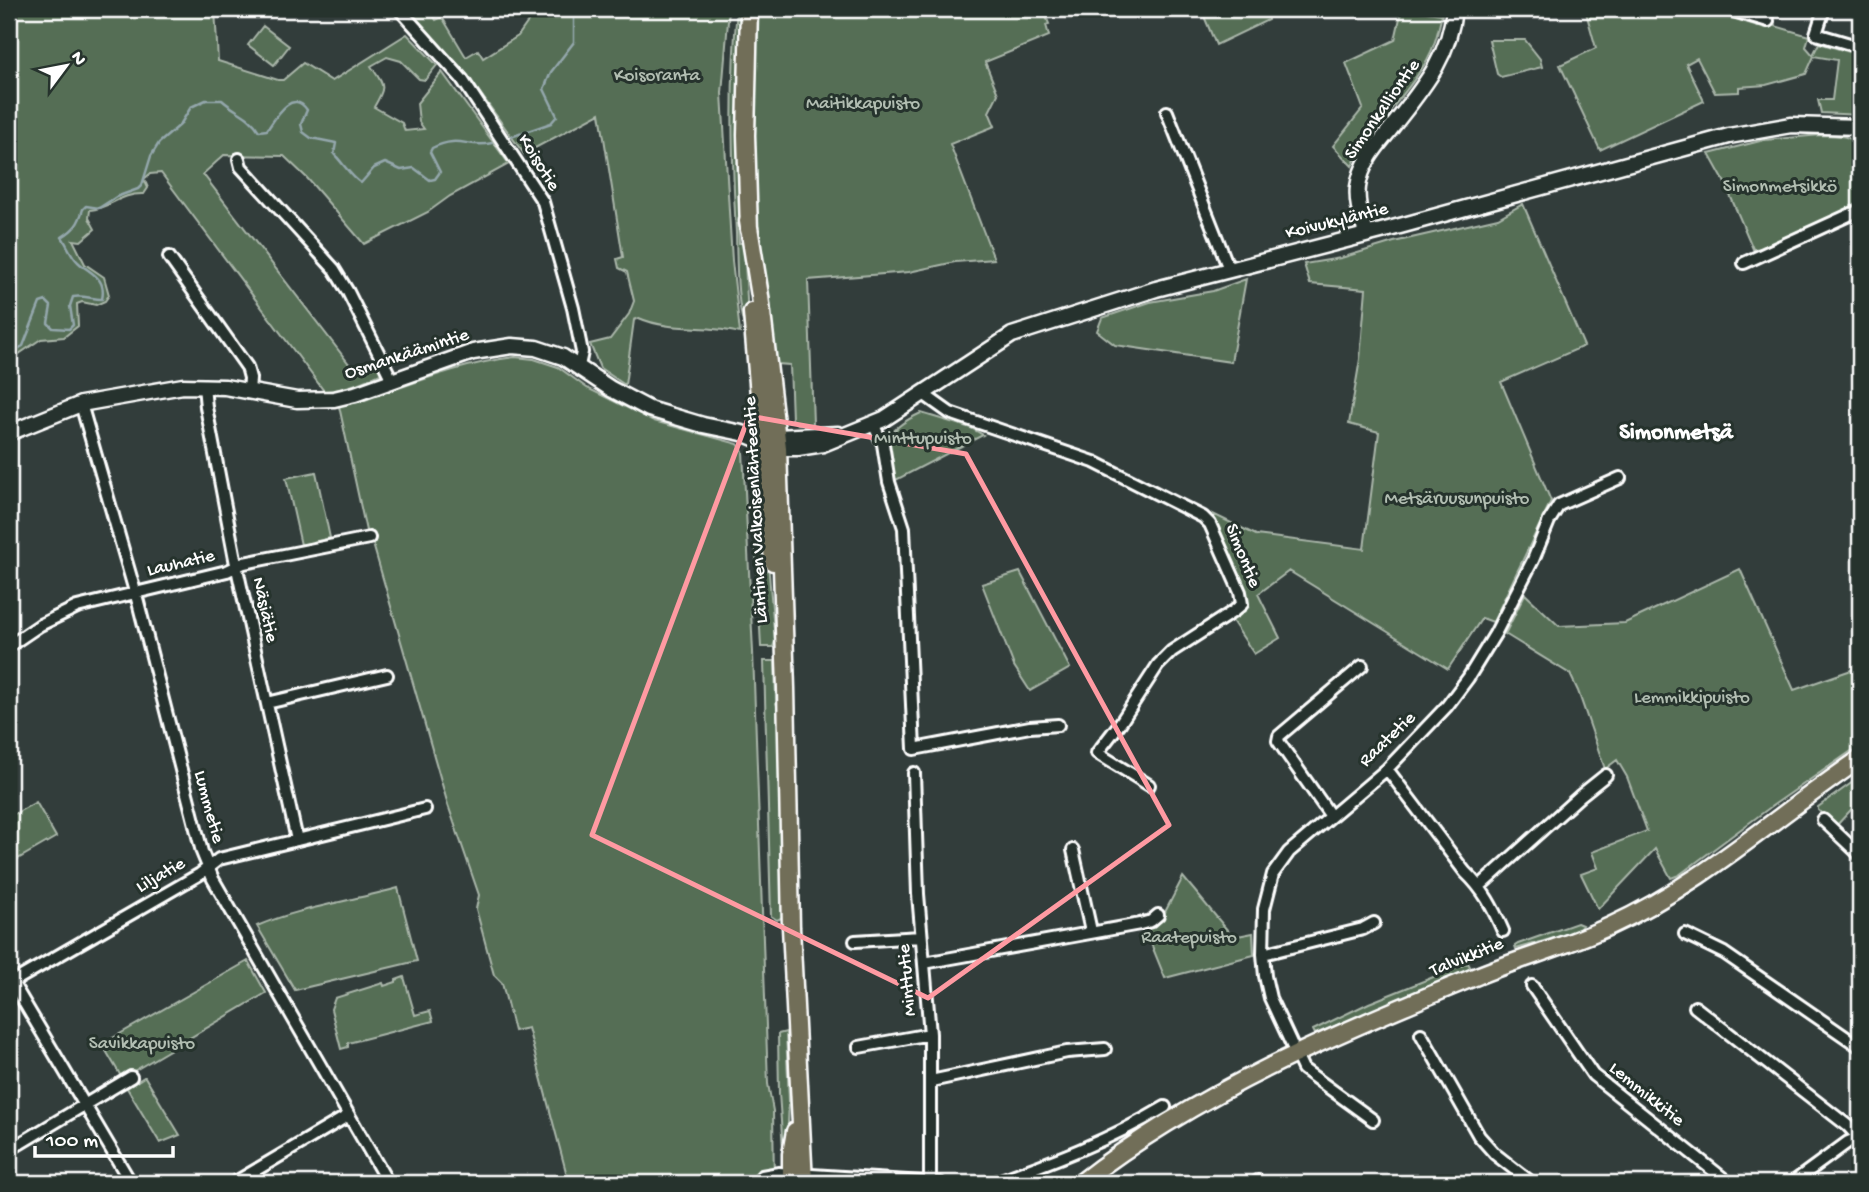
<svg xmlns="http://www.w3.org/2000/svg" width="1869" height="1192" viewBox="0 0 1869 1192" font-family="'Gochi Hand',sans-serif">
  <rect width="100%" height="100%" fill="#323d3b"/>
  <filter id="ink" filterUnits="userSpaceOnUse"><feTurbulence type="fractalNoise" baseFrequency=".0143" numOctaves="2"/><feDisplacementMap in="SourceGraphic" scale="14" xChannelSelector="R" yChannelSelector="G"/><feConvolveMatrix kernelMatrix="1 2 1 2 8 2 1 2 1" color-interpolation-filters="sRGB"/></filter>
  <g filter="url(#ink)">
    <!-- green -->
    <path fill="#546e55" stroke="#aab6aa" stroke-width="2" d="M9,9H215L218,61L278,80H283L303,63L332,81L407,34L437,65L425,80L419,79L401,61L387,57L371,66C384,86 387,85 374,107L402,123L405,131L424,129L419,122L417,103L442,72L509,164L450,196L428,212L364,244L307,178L284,156L224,155L203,174L353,369L356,371L379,360L385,372C366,380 344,391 324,391L161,173L150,174L144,179L148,188L144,194C120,193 111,208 90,210L89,218L95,229L81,241L73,240L85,264L104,277L109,295L105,301L96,305L82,302L77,304L78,326L64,337L41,339L16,356L9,352Z
      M406,9H429L436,20L442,17L466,57L478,50L483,58L518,36L537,9H729L722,93L732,261L740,333C706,324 670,332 639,318L634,320L625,385L600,368L590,344L610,339L629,314L634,301L627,272L619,268L617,259L623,257L600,113L524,154L464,71Z
      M737,9H744L743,224H738L739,243H744L748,318L746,334C736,301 737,267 736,233C732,158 730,83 737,9Z
      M759,9H1043L1049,24L1046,25L1049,36L985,62L998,94L989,112L995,126L950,144L994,259L955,262L909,272L808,280L813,424H798L792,419L790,365L777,364C771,315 762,266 757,216C750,148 752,77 759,9Z
      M1201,9H1267L1268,20L1216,45Z
      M1402,9L1442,14C1438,31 1435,46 1427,60C1405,99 1372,125 1352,166L1333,146L1363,108L1346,63L1395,40Z
      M1585,9H1702L1758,26L1765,23L1809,36L1806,47L1813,55L1819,43L1860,55V115L1821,113L1818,100H1832L1837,60L1814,56L1806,74L1766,85L1739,87V92L1715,93L1697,58L1686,64L1704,101L1600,150L1560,65L1596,48Z
      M263,26L289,46L274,65L248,45Z
      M1489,40H1525L1540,59L1542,67L1501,77L1497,74Z
      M1821,135C1837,136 1852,133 1860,150V206L1774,244L1771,243L1765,248L1753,249L1724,181L1709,154L1764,140Z
      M1523,204L1584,346L1501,382L1551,501L1493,622L1482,618L1448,669L1289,571L1258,594L1280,638L1254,654L1231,619L1238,615L1248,602L1213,514L1256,535L1364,549L1379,432L1349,424L1360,359L1366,289L1310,284L1304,264L1341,258L1394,242L1498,218Z
      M1246,279L1231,362L1115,345L1097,331L1102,318L1150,302L1213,291Z
      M515,357L534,359L558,367L587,388L654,421L738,444L743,451L753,652L768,1084L773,1111L774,1182L569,1183L528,1028L514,1031L502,983L494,975L476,909L479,895L448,805L371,537L366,531L339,406C347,402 357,404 365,400C414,383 463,363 515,357Z
      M921,413L971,428L983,435L894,481C889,441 880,432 921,413Z
      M316,472L330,538L301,545L286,478Z
      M755,530H765L775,641L773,647H761Z
      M1740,569L1794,690L1860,667V745L1772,806L1679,875L1671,878L1655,849L1598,909L1581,874L1598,868L1592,852L1647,831L1627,777L1617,760L1605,769L1578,691L1570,674L1505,634L1525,594L1559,626L1625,623Z
      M1020,572L1070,668L1030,691L1014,666L982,584Z
      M764,661H775L776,702L779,713L785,916L777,920L771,916Z
      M1860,777V800L1836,826L1818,810V807Z
      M36,802L56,837L9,864V817Z
      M1183,877L1233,937L1253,933L1254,955L1165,978L1144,926L1161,920Z
      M398,888L417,961L295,990L257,926C302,907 351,901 398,888Z
      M1577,923L1582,925L1578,931L1516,949L1515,946L1518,944Z
      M248,961L266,993L122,1078L102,1044Z
      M1468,963L1472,970L1315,1034L1313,1030L1369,1003Z
      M404,977L415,1015L430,1011L433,1021L348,1043V1047L341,1049L331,1009L335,998L383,983L384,986L396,982V980Z
      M786,1032L789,1101L787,1149H783L779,1093L778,1034Z
      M144,1077H145L180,1135L160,1143L127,1088Z"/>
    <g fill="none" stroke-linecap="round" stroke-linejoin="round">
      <!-- stream -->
      <path stroke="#94a7ac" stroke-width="2.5" d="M508,138L551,123L557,116L544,89L551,72L574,42V9
        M9,348L12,352L23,346L40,303L46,301L51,306L48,323L53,328L69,329L73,325L70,306L73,297C83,295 92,299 102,299C107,277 89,273 78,262C71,256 67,244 62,237C75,229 79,223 83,209L86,206L99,208L116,197L138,189L142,185L151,156L159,143L180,125L191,107L206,100H222C235,112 250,115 259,131L267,130C276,117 292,88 307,110L301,124L303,132L311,138L336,143L334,154C343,163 351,177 361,183L374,168L385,163L401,170L414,168L430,180L435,179L440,172L430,152L432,148C460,134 468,149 492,143"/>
      <defs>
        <path id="street" d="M399,9L462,79L543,202L573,308L582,352L579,366
          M1727,9L1768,21
          M1824,9L1816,34L1860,47
          M1167,112L1229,269
          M239,159L241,167L334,269L348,292L392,380
          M169,257L247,367L250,378L249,393
          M1744,263L1860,210
          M204,386L206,407L236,564L297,840
          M922,393L950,413L1094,462L1203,517L1210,524L1240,592L1242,604L1234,611L1172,651L1158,665L1121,722L1097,753L1149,785
          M81,404L138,602L202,852L213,879L388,1183
          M873,424L883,444L889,482L904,528L914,749L1030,727L1058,725
          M9,646L40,625L77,607L227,571L244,563L369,538
          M267,703L387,675
          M1387,769L1465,872C1484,890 1493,908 1503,931
          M914,773L918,894L930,1034V1183
          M1330,815L1278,741L1279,736L1362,666
          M1823,820L1860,855
          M1073,850L1091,931
          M1480,886L1581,795L1606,775
          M1685,934L1724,953L1860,1047
          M855,941L921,937
          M1263,954L1363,929L1374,923
          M924,963L1140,924L1151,921L1158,915
          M12,982L131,1183
          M9,984L200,874L219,859L425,809
          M1532,986L1593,1075L1729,1183
          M1695,1007L1848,1126L1858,1137
          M1421,1034L1479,1136L1495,1154L1532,1183
          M859,1047L930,1034
          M931,1081L1067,1052L1105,1049
          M1373,1120L1303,1069L1270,998L1265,976L1263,954L1264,909L1273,874L1289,852L1387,769L1447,706L1468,678L1495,634L1533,560L1549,521L1559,505L1620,478
          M9,1132L16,1146
          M9,1150L131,1077
          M234,1183L349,1115
          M763,1183L762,1176L779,1173L940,1183
          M992,1183C1054,1161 1108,1141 1165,1107
          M1258,1183V1181
          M1792,1183L1848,1142L1860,1137"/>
        <path id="secondary" d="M1366,234C1362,219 1356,203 1358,187C1361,164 1375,148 1389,131C1419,92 1450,59 1454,9
          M9,433L81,404L183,386L225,387L297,400L334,399L355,394L473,352L512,346L536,348L563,357L611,389L649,409L703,425L742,433L778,448H798L823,444L884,419L1012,335L1156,289L1389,229L1729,136L1791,125L1860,127
          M768,439L777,437L838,434"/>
        <path id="primary" d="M748,221L760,296L778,448L786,688L791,927L804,1183
          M749,230L746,135L749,9
          M752,312L773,562
          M791,1183V1154L795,1131
          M1080,1183C1198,1091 1339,1032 1477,976C1521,958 1567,946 1610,926C1702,884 1777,815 1860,759"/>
      </defs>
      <!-- street casing -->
      <use href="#street" stroke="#fff" stroke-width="16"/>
      <!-- secondary casing -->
      <use href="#secondary" stroke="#fff" stroke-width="19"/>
      <!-- primary casing -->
      <use href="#primary" stroke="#fff" stroke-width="21"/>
      <!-- street -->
      <use href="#street" stroke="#26332d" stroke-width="10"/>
      <!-- secondary -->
      <use href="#secondary" stroke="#26332d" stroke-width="14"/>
      <!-- primary -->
      <use href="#primary" stroke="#716e59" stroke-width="16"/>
    </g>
  </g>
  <!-- marked area -->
  <path fill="none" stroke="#ff9aa2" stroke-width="5" stroke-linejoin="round" d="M749,416L966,454L1169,825L928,998L592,835Z"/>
  <g text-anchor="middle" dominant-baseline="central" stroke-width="6" stroke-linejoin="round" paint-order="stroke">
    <!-- park labels -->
    <g font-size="19" fill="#b2beb2" stroke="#26332d">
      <text x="657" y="76">Koisoranta</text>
      <text x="863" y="104">Maitikkapuisto</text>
      <text x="1780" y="187">Simonmetsikkö</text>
      <text x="923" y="439">Minttupuisto</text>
      <text x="1457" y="499">Metsäruusunpuisto</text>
      <text x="1692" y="698">Lemmikkipuisto</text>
      <text x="1189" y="938">Raatepuisto</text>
      <text x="142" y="1044">Savikkapuisto</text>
    </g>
    <!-- street labels -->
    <g font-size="19" fill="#fff" stroke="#26332d">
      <text transform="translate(1383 110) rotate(-55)">Simonkalliontie</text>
      <text transform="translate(538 163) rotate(58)">Koisotie</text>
      <text transform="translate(1337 222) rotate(-14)">Koivukyläntie</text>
      <text transform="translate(407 355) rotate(-18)">Osmankäämintie</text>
      <text transform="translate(757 510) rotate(-93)">Läntinen Valkoisenlähteentie</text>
      <text transform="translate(1242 556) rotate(68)">Simontie</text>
      <text transform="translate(181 564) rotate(-13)">Lauhatie</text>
      <text transform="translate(264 610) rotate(77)">Näsiätie</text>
      <text transform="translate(1388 740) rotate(-44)">Raatetie</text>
      <text transform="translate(208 807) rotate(75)">Lummetie</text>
      <text transform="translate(161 876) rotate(-30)">Liljatie</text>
      <text transform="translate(1467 958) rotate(-22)">Talvikkitie</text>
      <text transform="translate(908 980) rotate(-95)">Minttutie</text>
      <text transform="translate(1646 1095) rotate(39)">Lemmikkitie</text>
    </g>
    <!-- quarter labels -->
    <g font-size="23" font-weight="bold" fill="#fff" stroke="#26332d">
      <text x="1676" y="433">Simonmetsä</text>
    </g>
  </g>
  <!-- margin -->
  <rect width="1869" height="1192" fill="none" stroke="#26332d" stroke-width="35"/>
  <rect x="18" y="18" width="1834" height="1157" fill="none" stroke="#fff" stroke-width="2.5" filter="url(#ink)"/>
  <!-- north arrow -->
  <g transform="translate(66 66) rotate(58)" stroke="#26332d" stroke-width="5" paint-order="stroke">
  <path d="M0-5L12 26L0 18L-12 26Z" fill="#ffffff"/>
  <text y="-10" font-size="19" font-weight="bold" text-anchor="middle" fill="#ffffff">N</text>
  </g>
  <!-- scale -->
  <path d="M35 1146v10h138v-10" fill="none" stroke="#ffffff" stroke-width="3.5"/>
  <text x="46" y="1146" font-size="21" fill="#ffffff" stroke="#26332d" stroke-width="5" paint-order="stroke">100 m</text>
</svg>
